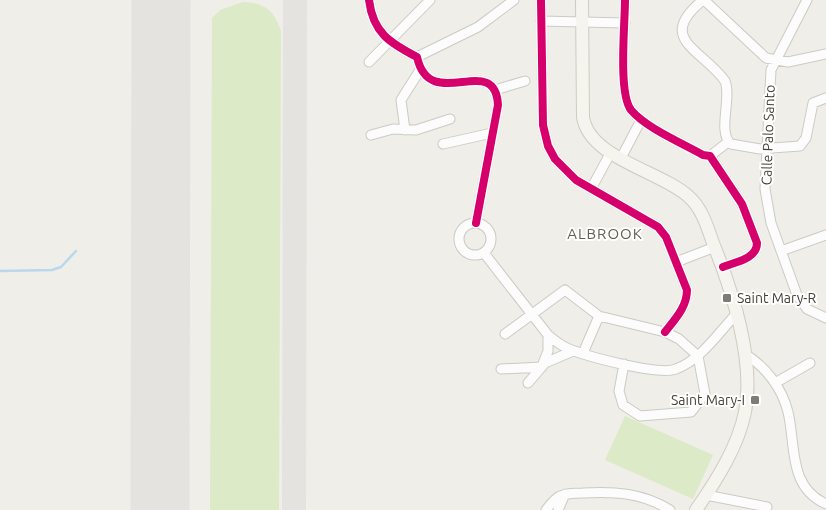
<svg xmlns="http://www.w3.org/2000/svg" width="826" height="510" viewBox="0 0 826 510" font-family="Ubuntu,sans-serif">
  <rect width="100%" height="100%" fill="#efeee8"/>
  <!-- green -->
  <path fill="#dceac8" d="M243,2C265,3 274,10 281,31L279,510H210L212,18L220,10Z
    M625,416L713,455L693,499L605,460Z"/>
  <g fill="none" stroke-linecap="round" stroke-linejoin="round">
    <!-- stream -->
    <path stroke="#b8d8ee" stroke-width="2.5" d="M0,271L52,270L61,267L76,251"/>
    <!-- taxiway -->
    <path stroke="#e4e3e0" stroke-width="24" d="M294,510L295,0"/>
    <!-- runway -->
    <path stroke="#e4e3e0" stroke-width="59" d="M160,510L161,0"/>
    <defs>
      <path id="street" d="M369,0C373,33 390,43 417,57C430,115 495,50 498,105L476,223
        M541,0L543,125L548,146L555,159L576,180L658,227L666,237L687,290C687,307 675,319 665,332
        M625,0C625,24 618,93 631,110C646,128 682,143 703,155L710,156L742,204L757,243C757,259 735,262 723,267
        M703,0C655,39 702,49 725,81C732,98 717,132 731,144L760,149L800,146L806,138L813,103L826,98
        M704,0L766,58L788,62L826,54
        M807,0L771,70L765,189L771,223L797,295L807,309L826,318
        M541,21L625,23
        M417,57L478,27L514,0
        M369,62L430,0
        M495,90L525,81
        M405,130L401,100L420,70
        M371,135L393,129L416,130L450,119
        M443,144L492,133
        M710,156L728,142
        M621,158L641,120
        M591,189L611,152
        M459 239a16 16 0 1 1 32 0a16 16 0 1 1-32 0Z
        M781,251L826,235
        M484,253L548,335C554,340 560,345 567,348C585,356 659,376 676,369C702,359 719,332 738,312
        M676,262L715,247
        M505,334L565,290L599,316L665,332L679,339L698,356L705,394L691,412L640,416L623,405L619,391L624,364
        M583,353L599,316
        M745,354C766,367 782,388 788,412C796,446 788,487 826,504
        M542,366L548,351V335
        M501,369L542,367
        M528,383L545,363L573,351
        M775,383L810,363
        M706,495L767,507
        M546,510C550,505 554,499 560,496C567,493 575,493 583,493C614,491 643,493 670,510
        M558,510L565,494"/>
      <path id="secondary" d="M582,0L583,117C589,158 660,171 688,196C702,208 707,226 713,243C732,290 755,361 745,412C738,447 716,481 696,510"/>
    </defs>
    <!-- street casing -->
    <use href="#street" stroke="#cccac4" stroke-width="11"/>
    <!-- secondary casing -->
    <use href="#secondary" stroke="#cfcbbf" stroke-width="14"/>
    <!-- street -->
    <use href="#street" stroke="#fdfcfc" stroke-width="9"/>
    <!-- secondary -->
    <use href="#secondary" stroke="#f6f4ee" stroke-width="12"/>
    <defs>
      <path id="cycleway" d="M369,0C373,33 390,43 417,57C430,115 495,50 498,105L476,223
        M541,0L543,125L548,146L555,159L576,180L658,227L666,237L687,290C687,307 675,319 665,332
        M625,0C625,24 618,93 631,110C646,128 682,143 703,155L710,156L742,204L757,243C757,259 735,262 723,267"/>
    </defs>
    <!-- cycleway casing -->
    <use href="#cycleway" stroke="#fff" stroke-width="11"/>
    <!-- cycleway -->
    <use href="#cycleway" stroke="#d6006c" stroke-width="8"/>
  </g>
  <!-- markers -->
  <g fill="#807c73" stroke="#fff" stroke-width="2">
    <rect x="722" y="293" width="10" height="10" rx="2.5"/>
    <rect x="750" y="395" width="10" height="10" rx="2.5"/>
  </g>
  <g text-anchor="middle" dominant-baseline="central" stroke-width="4" stroke-linejoin="round" paint-order="stroke">
    <!-- street labels -->
    <g font-size="14" fill="#453f34" stroke="#fff">
      <text transform="translate(768 135) rotate(-88)">Calle Palo Santo</text>
    </g>
    <!-- poi labels -->
    <g font-size="14" fill="#453f34" stroke="#fff" text-anchor="start">
      <text x="737" y="298">Saint Mary-R</text>
      <text x="745" y="400" text-anchor="end">Saint Mary-I</text>
    </g>
    <!-- neighbourhood labels -->
    <g font-size="15" letter-spacing="1" fill="#675d4b" stroke="#fff">
      <text x="605" y="233">ALBROOK</text>
    </g>
  </g>
</svg>
